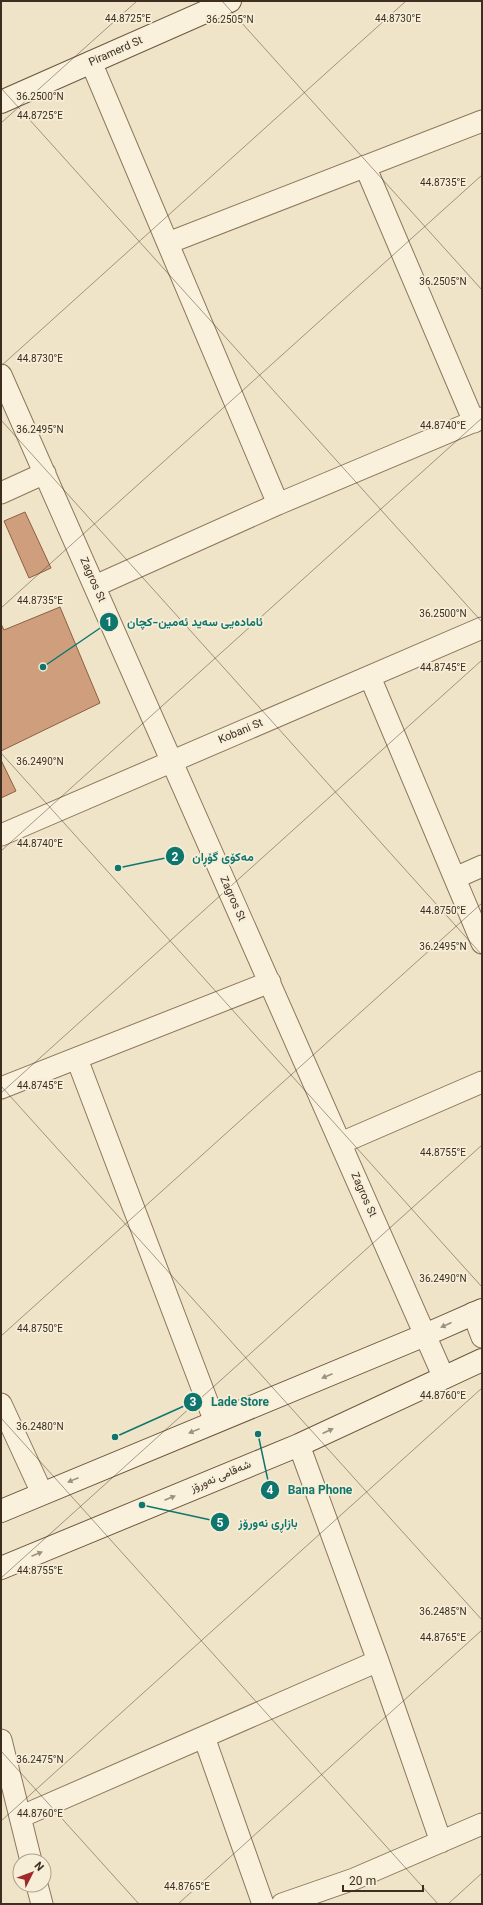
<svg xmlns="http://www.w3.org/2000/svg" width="483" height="1905" viewBox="0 0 483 1905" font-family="Georgia,Vazirmatn,serif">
  <rect width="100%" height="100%" fill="#f0e4c8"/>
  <!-- building -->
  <path fill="#cf9f7d" stroke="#8d5f41" d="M25,512L51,568L29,578L4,521Z
    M60,607L100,703L1,751V624L4,630Z
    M1,760L16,791L1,798Z"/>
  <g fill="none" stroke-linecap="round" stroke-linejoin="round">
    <defs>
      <path id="street" d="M91,62L278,504
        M365,166L474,422
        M168,243L482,121
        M1,375L444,1378
        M1,493L45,473
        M95,586L278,504L482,418
        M370,677L482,943
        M1,835L482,628
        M455,878L482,866
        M77,1059L215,1422
        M1,1088L270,982
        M341,1143L482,1082
        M473,1313L482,1337
        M1,1404L42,1493
        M299,1445L378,1661L441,1842
        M204,1737L263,1904
        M1,1740L31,1861
        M20,1817L378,1661
        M37,1885L42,1904
        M282,1904L354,1879L482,1824"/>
      <path id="secondary" d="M1,102L230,1
        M1,1511L425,1335L482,1310
        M1,1568L299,1445L482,1360"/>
    </defs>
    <!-- street casing -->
    <use href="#street" stroke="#8d765c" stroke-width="23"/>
    <!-- secondary casing -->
    <use href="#secondary" stroke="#6f573f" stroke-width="24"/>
    <!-- street -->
    <use href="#street" stroke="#faf1dc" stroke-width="21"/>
    <!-- secondary -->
    <use href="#secondary" stroke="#faf1dc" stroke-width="22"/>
  </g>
  <!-- one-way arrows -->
  <defs><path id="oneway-solid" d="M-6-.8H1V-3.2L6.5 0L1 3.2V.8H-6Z"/></defs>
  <g fill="#9c907e">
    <use href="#oneway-solid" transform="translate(446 1325) rotate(156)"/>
    <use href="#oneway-solid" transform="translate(327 1376) rotate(157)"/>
    <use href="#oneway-solid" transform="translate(194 1431) rotate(158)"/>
    <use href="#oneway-solid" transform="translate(328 1431) rotate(-25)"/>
    <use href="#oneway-solid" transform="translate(73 1480) rotate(158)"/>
    <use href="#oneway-solid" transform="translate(170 1498) rotate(-23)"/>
    <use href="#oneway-solid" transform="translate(37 1554) rotate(-23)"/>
  </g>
  <!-- ticks -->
  <path fill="none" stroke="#3d2e20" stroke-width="1" stroke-opacity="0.45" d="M222,1L482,290M1,88L482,622M1,123L137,1M1,366L406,1M1,420L482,955M1,608L482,175M1,753L482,1287M1,851L482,418M1,1086L482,1620M1,1093L482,660M1,1336L482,903M1,1418L438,1904M1,1578L482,1145M1,1751L139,1904M1,1821L482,1388M178,1904L482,1630M448,1904L482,1873"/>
  <g text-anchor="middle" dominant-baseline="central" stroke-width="3.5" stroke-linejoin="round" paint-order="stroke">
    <!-- street labels -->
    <g font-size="11" fill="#3d2e20" stroke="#f7eed8">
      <text transform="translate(116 52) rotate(-24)">Piramerd St</text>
      <text transform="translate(92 580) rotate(66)">Zagros St</text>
      <text transform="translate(241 732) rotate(-23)">Kobani St</text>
      <text transform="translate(232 899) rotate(66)">Zagros St</text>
      <text transform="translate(363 1195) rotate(66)">Zagros St</text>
      <text transform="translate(221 1477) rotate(-23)">شەقامی نەورۆز</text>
    </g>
  </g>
  <g font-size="10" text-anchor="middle" fill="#3d2e20" stroke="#f7eed8" stroke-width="3.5" stroke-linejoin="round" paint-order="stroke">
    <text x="398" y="22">44.8730°E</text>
    <text x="128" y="22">44.8725°E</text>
    <text x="230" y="23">36.2505°N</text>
    <text x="40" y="100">36.2500°N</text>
    <text x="40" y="119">44.8725°E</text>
    <text x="443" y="186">44.8735°E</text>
    <text x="443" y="285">36.2505°N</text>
    <text x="40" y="362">44.8730°E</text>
    <text x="443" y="429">44.8740°E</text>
    <text x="40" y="433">36.2495°N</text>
    <text x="40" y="604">44.8735°E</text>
    <text x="443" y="617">36.2500°N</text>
    <text x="443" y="671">44.8745°E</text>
    <text x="40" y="765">36.2490°N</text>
    <text x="40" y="847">44.8740°E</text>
    <text x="443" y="914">44.8750°E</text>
    <text x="443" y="950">36.2495°N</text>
    <text x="40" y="1089">44.8745°E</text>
    <text x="443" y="1156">44.8755°E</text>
    <text x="443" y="1282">36.2490°N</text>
    <text x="40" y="1332">44.8750°E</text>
    <text x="443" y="1399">44.8760°E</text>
    <text x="40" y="1430">36.2480°N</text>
    <text x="40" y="1574">44.8755°E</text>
    <text x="443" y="1615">36.2485°N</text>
    <text x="443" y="1641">44.8765°E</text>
    <text x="40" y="1763">36.2475°N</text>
    <text x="40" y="1817">44.8760°E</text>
    <text x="187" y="1890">44.8765°E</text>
  </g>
  <!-- callouts -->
  <path fill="none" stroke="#0f766e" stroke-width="1.5" d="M43 667L109 622M118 868L175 856M115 1437L193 1402M258 1434L270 1490M142 1505L220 1522"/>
  <g fill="#0f766e" stroke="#f7eed8" stroke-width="1.5">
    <circle cx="43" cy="667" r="4"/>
    <circle cx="118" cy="868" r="4"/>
    <circle cx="115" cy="1437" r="4"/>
    <circle cx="258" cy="1434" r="4"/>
    <circle cx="142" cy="1505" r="4"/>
    <circle cx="109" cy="622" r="10"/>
    <circle cx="175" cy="856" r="10"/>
    <circle cx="193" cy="1402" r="10"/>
    <circle cx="270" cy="1490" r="10"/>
    <circle cx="220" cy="1522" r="10"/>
  </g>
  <g font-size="12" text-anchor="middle" font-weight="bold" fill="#fff">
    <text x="109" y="626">1</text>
    <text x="175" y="861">2</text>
    <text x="193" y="1406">3</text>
    <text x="270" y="1494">4</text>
    <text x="220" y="1527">5</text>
  </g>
  <g font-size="12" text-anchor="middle" font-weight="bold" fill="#0f766e" stroke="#f7eed8" stroke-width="3.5" stroke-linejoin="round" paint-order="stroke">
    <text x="195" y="626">ئامادەیی سەید ئەمین-کچان</text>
    <text x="223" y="861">مەکۆی گۆڕان</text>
    <text x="240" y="1406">Lade Store</text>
    <text x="320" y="1494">Bana Phone</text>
    <text x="268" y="1527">بازاڕی نەورۆز</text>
  </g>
  <!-- border -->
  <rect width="483" height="1905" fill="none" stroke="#3d2e20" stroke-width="4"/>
  <!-- north arrow -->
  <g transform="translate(32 1873) rotate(48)"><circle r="19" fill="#f7eed8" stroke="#ada18e"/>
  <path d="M0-3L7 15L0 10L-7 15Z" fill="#9e2a2b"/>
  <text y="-6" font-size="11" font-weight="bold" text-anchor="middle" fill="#3d2e20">N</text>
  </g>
  <!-- scale -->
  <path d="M343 1885v6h80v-6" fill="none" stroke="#3d2e20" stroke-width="2"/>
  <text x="349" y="1885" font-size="12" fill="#3d2e20" stroke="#f7eed8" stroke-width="3" paint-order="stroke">20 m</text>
</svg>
